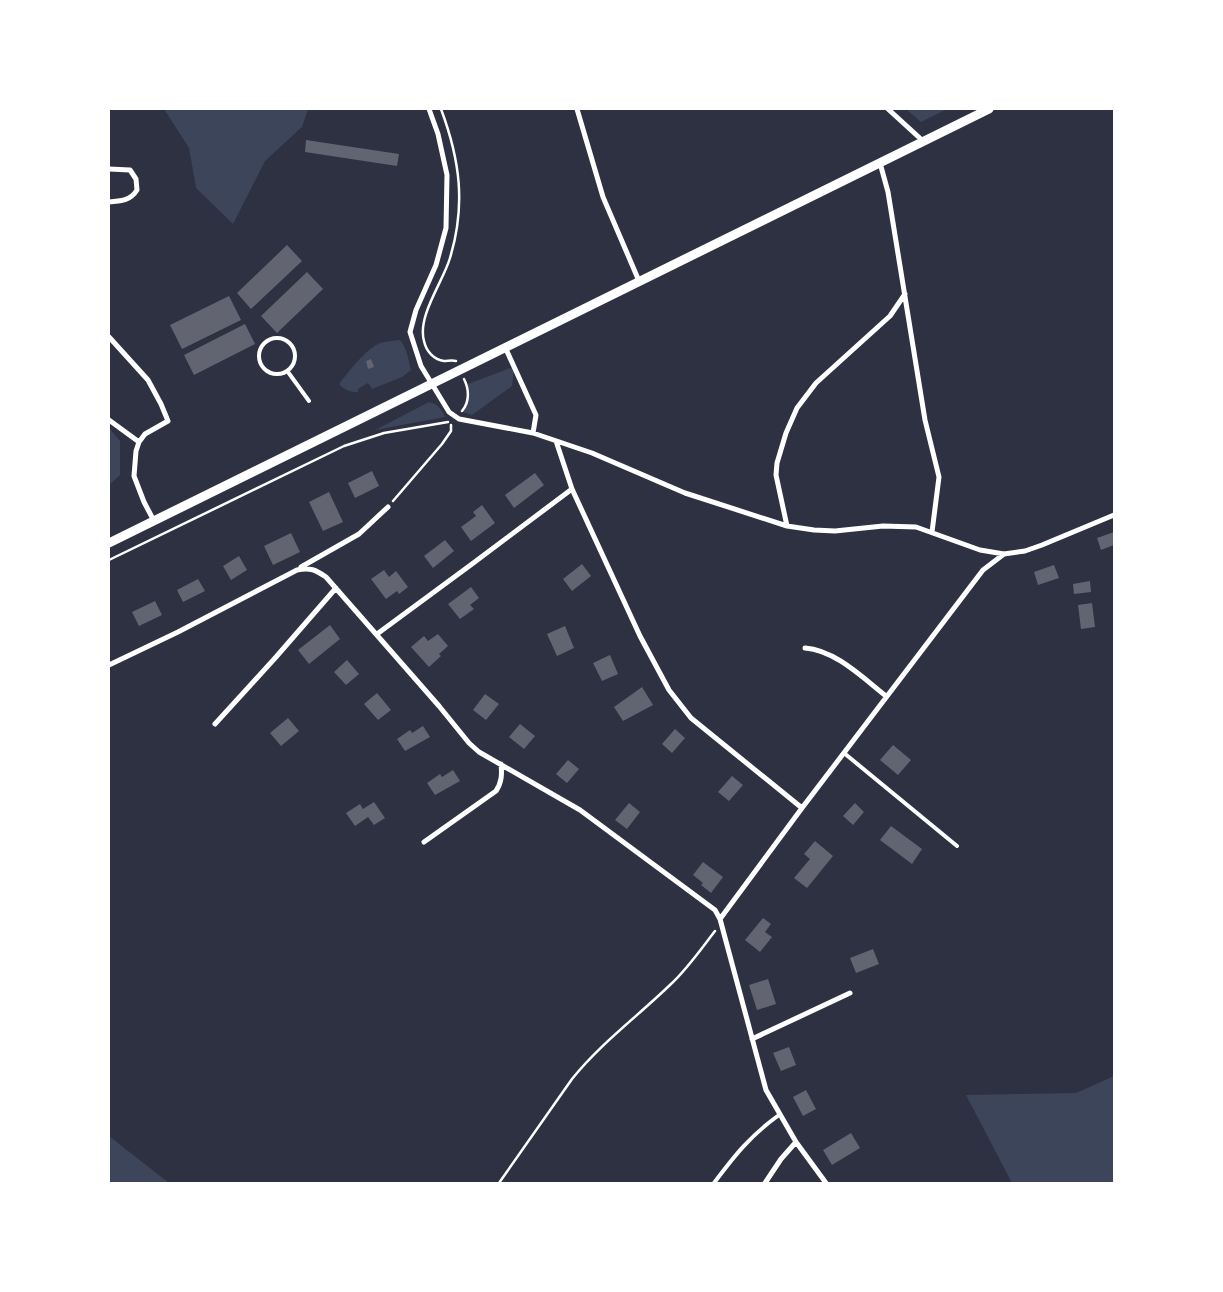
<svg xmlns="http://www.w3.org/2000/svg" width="1223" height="1292" viewBox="0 0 1223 1292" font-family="'Varela Round',sans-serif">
  <rect width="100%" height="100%" fill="#2d3142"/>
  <!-- green -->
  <path fill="#3c4559" d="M164,109H308L302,127L265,161L233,224L196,188L189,148Z
    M906,109H947L921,122Z
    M400,340C408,350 408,359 411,370L402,377L372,389L368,383L358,389V392C352,393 343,389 339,384C348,372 363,353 376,345C383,341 392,341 400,340Z
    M510,368L514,370L512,386L472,415L463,412L468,393V384Z
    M429,402C437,403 442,410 445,417L375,430Z
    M109,428L120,441V475L109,485Z
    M1114,1076V1183H1012L966,1095L1076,1093Z
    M109,1136L169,1183H109Z"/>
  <!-- building -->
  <path fill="#626471" d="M306,140L399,154L397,166L305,152Z
    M287,245L302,261L251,309L237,293Z
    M307,272L323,289L277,333L261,316Z
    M229,296L241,320L182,349L170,325Z
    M245,324L255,344L194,375L184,355Z
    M371,359L374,367L368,369L366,361Z
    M372,471L379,486L355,498L348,483Z
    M535,473L544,485L514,508L505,495Z
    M329,492L343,522L323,531L309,502Z
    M482,505L495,523L471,541L461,527L476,516L473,512Z
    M1114,532V545L1101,550L1097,538Z
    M291,533L300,552L273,565L264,546Z
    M445,540L454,551L433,568L424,556Z
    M239,556L247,570L231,580L223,566Z
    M582,564L591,576L572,591L563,579Z
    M1054,565L1059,578L1038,585L1034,572Z
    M384,570L389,577L396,571L408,587L399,594L397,591L386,599L371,579Z
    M198,579L205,591L183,602L177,590Z
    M1090,581L1091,592L1074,594L1073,584Z
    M471,587L479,598L470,605L474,609L460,619L448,604Z
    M155,601L162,615L139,626L132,612Z
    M1092,603L1095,627L1081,629L1078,605Z
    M330,625L340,639L309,664L298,650Z
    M565,626L574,648L557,656L547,634Z
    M438,634L448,646L439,654L441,656L429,667L411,647L424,636L428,641Z
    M610,655L618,674L602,681L593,663Z
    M347,660L359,674L346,685L334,672Z
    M642,687L653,705L623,721L614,707Z
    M377,693L391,710L378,720L364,704Z
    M485,694L499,704L486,720L473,710Z
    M288,718L299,731L281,746L270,733Z
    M520,724L535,736L524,749L509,737Z
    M423,726L430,737L405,751L397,739L410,730L412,733Z
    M675,729L685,738L672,753L662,744Z
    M893,745L911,760L898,775L880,760Z
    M568,760L579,769L567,783L556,774Z
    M453,770L460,781L435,795L427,783L440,774L442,777Z
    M732,776L743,785L729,801L718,792Z
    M374,802L385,818L374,825L368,817L355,826L346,813L360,804L363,809Z
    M629,803L640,812L627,829L615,820Z
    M855,803L864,812L853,825L843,816Z
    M891,826L922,849L912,864L880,840Z
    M815,841L833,856L807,888L794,878L810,859L804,854Z
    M703,862L723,877L711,893L701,885L703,883L693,875Z
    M763,918L771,924L765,932L772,937L760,952L745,940Z
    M873,949L879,964L856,973L850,958Z
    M768,979L776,1004L757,1010L749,985Z
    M789,1047L796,1065L781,1071L773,1053Z
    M806,1090L816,1109L803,1116L793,1097Z
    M851,1133L860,1148L832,1165L823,1150Z"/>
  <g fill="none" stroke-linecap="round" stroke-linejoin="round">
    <!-- path -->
    <path stroke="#fff" stroke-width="2.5" d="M441,109C460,160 466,205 450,258C443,282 417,316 424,341C426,351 434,360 444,361C448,361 452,360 456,361
      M462,411C470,402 469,389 464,379
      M393,501L442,444L451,431V425
      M109,560L344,446L384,433L448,422
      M499,1183L572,1079C601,1043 638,1016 671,984C688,968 701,949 715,931"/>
    <!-- service -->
    <path stroke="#fff" stroke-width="4" d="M259 356a18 18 0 1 1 36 0a18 18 0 1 1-36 0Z
      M288,372L309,401
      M844,753L957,846
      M714,1183C735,1155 750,1136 779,1115"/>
    <!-- minor -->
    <path stroke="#fff" stroke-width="5" d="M429,109L438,134L447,175L446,228L436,265L416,310L410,332L421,366L449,412L459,419L533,433L592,453L685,493L787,526L814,530L835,531L883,526L916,527L980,550L1004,554L1025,551L1042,545L1114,515
      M577,109L603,197L639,281
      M888,109L923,141
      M880,163L888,192L925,420L939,477L932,532
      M109,169L130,170L136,179L137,190C130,201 121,201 109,202
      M109,337L148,380L161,404L168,421L145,434L139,442L136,451L134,476L144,502L154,521
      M505,347L536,415L533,433
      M109,420L139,442
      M556,441L572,489L640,636L669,690L691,718L802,808
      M787,526L776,475L777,463L786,433L797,408L816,383L890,316L905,294
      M301,567L359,534L388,507
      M377,634L472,564L572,489
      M805,648C835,650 863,678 886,696
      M109,665L178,632L297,570C310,567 316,570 326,577L439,706L469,743L479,752L580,810L715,910L720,919L766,1090L796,1142L826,1183
      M215,724L276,657L336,588
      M424,842L496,791C502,782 502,774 501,764
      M720,919L802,808L983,570L1004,554
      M752,1039L850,993
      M765,1183L781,1159L796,1142"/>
    <!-- tertiary -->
    <path stroke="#fff" stroke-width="9" d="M109,543L989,109"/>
  </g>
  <!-- border -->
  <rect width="1223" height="1292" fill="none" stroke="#ffffff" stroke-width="220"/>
</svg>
